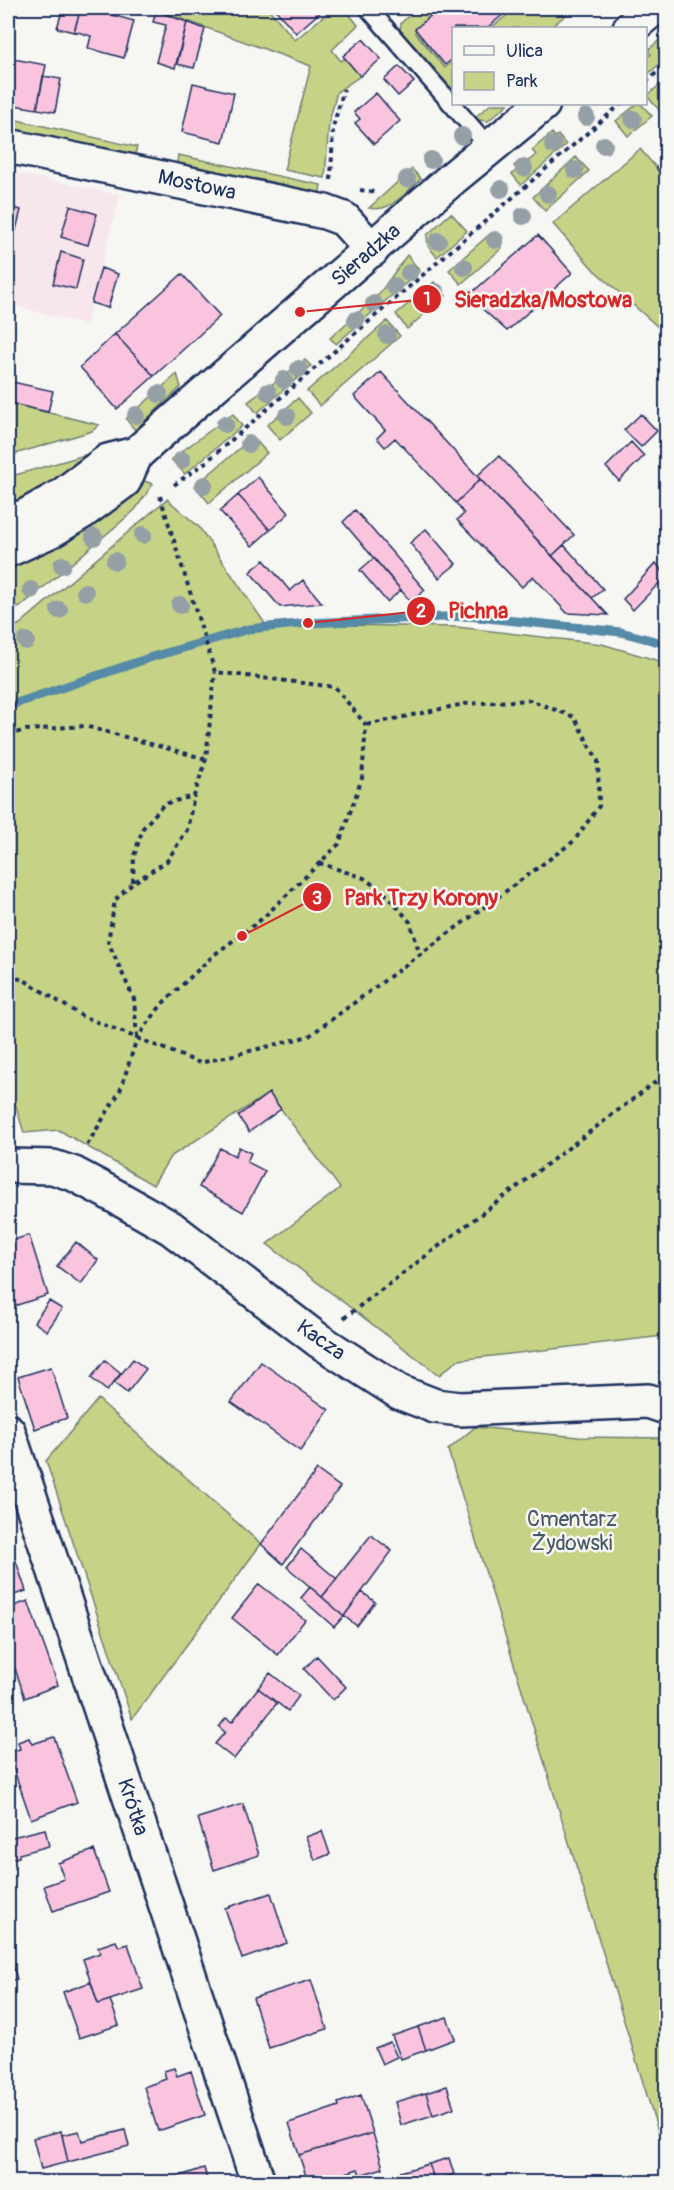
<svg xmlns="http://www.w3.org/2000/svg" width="674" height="2190" viewBox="0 0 674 2190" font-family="Pangolin,sans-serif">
  <rect width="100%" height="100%" fill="#f6f6f2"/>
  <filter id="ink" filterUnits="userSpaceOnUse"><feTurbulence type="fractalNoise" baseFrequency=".0167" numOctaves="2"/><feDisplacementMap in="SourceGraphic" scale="12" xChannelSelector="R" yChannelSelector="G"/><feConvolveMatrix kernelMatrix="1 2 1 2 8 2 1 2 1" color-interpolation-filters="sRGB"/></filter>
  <g filter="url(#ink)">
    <!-- built -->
    <path fill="#f7e7ec" d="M8,171L120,195L86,325L8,304Z"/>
    <!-- green -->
    <path fill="#c6d386" stroke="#708172" stroke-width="1.5" d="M152,8H268L295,40L333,8H344L358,25L332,50L341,61L345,58L360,76L337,92L329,122L325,178L284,170L311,66Z
      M417,8H436L439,11L415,32L445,68L453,61V90L400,30L401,23Z
      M516,8H570L572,10L550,28H491Z
      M665,35L666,58L646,76V58L651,54L648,50Z
      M666,79V103L659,110L647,96Z
      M491,104H508L488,121L478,120L475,117Z
      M637,104H641L652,116L628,136L616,121Z
      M8,118L137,147L134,157L8,130Z
      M552,133L555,137L558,135L566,145L521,185L512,174L517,170L514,166L519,161L523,165L536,155L532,150Z
      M640,149L666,179V334L594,270L553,224Z
      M178,155L321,185L319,197L184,167L177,163Z
      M576,157L589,171L545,211L533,197Z
      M412,169L421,179C406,192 391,213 369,208Z
      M451,213L467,231L437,257L428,246L427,235Z
      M490,234L502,248L461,284L449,270Z
      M407,255L420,271L336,344L330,338L379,294Z
      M434,282L446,296L407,329L396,314Z
      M387,321L400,336L320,406L307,391Z
      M305,360L311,366L257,413L248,402Z
      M177,374L181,387L135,430L126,419Z
      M298,398L311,413L280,440L267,425Z
      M8,403L99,425L92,431L8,456Z
      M233,414L242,426L185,474L171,459Z
      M253,437L267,453L209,503L195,486Z
      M99,451L35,495L8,505V477Z
      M141,480L153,484L135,510L20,607L8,613V565Z
      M167,499L199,527L268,628L287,624L457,627L602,644L666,663V1339L663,1336L458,1360L439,1375L267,1244L340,1188L269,1093L170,1157L153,1185L59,1130L24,1133L8,1080V630L20,624Z
      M98,1399L261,1544L132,1719L46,1461Z
      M475,1427L578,1437L666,1438V2157L448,1450Z"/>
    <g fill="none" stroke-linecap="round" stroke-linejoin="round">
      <!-- stream -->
      <path stroke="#548aa8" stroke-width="9" d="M8,706L152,657L249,629L308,623L468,616L621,632L666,644"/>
    </g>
    <!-- building -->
    <path fill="#fac4de" stroke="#1b2f5e" stroke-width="1.5" d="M63,8H81L74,32L57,28Z
      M81,8H114L112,15L134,21L124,58L88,48L91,36L74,31Z
      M274,8H325L296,33Z
      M440,8H511L487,28H454V58L445,65L415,29Z
      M156,11L187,22L175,68L156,62L166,25L153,22Z
      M187,22L205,29L194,68L177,64Z
      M363,39L381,59L360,76L343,56Z
      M8,58L46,65L37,109L8,104Z
      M399,66L414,82L398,96L384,80Z
      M43,76L61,79L55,112L37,109Z
      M193,83L234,93L223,142L182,132Z
      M376,93L400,121L374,144L355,123L360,119L354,112Z
      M666,159V179L656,168Z
      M8,206L21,210L8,262Z
      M70,206L97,214L88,245L61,237Z
      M538,235L572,273L507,331L468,296Z
      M61,252L83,259L76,289L53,284Z
      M101,268L118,274L108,308L91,303Z
      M182,274L220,316L154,376L115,334Z
      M115,334L154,376L117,409L80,367Z
      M381,372L480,479L456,503L395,438L385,447L377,438L385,430L354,396Z
      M8,381L53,391L48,412L8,403Z
      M641,414L657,431L641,447L624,430Z
      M631,442L644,456L619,481L606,467Z
      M499,456L574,535L552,556L477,476Z
      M258,477L289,513L270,530L238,495Z
      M480,479L608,615L567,613L533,576L522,587L457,520L464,514L456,503Z
      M238,495L270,530L252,546L220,511Z
      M355,510L425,590L411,602L343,522Z
      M426,529L456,564L439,578L410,543Z
      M564,545L603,589L592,598L552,556Z
      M374,558L401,590L387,602L360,570Z
      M264,560L290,591L303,580L322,603L280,607L250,572Z
      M656,563L666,576L633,610L623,599Z
      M269,1093L281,1109L249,1132L238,1116Z
      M239,1147L251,1153L247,1162L265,1171L243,1212L199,1187L220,1148L235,1156Z
      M29,1235L48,1295L8,1308V1242Z
      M76,1242L98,1260L81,1284L57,1266Z
      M49,1301L62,1309L47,1331L34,1322Z
      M133,1359L146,1369L127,1393L114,1383Z
      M105,1360L121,1373L107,1391L91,1378Z
      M261,1362L329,1410L300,1451L231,1402Z
      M51,1367L67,1418L35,1429L18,1377Z
      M317,1470L340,1487L283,1564L261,1544Z
      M371,1535L392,1551L344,1616L322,1597Z
      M8,1537L26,1591L8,1597Z
      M301,1549L337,1579L322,1597L287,1567Z
      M259,1584L305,1620L278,1655L232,1618Z
      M310,1587L344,1616L334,1627L301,1598Z
      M362,1592L375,1602L357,1626L344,1616Z
      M28,1601L58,1685L25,1698L8,1648V1608Z
      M317,1656L346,1687L333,1700L304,1669Z
      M270,1673L299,1696L288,1711L258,1688Z
      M258,1688L277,1703L234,1759L215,1744L225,1732L219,1727L226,1718L232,1722Z
      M54,1737L77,1802L31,1819L8,1753L20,1749L18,1742L29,1738L32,1744Z
      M243,1804L259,1855L214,1870L198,1818Z
      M45,1829L49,1846L19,1854V1857L8,1860V1838Z
      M322,1831L330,1854L315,1860L306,1837Z
      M94,1850L109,1892L53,1911L44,1886L64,1879L58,1863Z
      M271,1893L287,1943L242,1959L225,1908Z
      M116,1941L119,1947L128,1944L143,1989L98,2004L83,1959L100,1953L98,1947Z
      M9,1952L17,1979L8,1981V1953Z
      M311,1980L327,2029L269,2048L253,1998Z
      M91,1982L98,2004L110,2000L119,2025L79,2038L63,1992Z
      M447,2017L455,2039L426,2050L418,2027Z
      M418,2027L426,2050L401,2059L392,2036Z
      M390,2042L397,2057L382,2064L375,2048Z
      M174,2068L177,2076L191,2071L205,2115L158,2131L144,2087L166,2079L164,2071Z
      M447,2086L454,2108L433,2115L426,2093Z
      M426,2093L433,2115L401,2125L395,2102Z
      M361,2095L373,2133L299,2155L289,2123L339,2106L338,2103Z
      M125,2130L129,2146L68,2162L62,2135L79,2131L82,2141Z
      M61,2131L68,2162L41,2169L33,2138Z
      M373,2133L383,2168L360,2175L358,2169L319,2182H308L299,2155Z
      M449,2158L454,2174L434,2181L429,2164Z
      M429,2164L435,2182H403L400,2172Z
      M204,2168L208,2182H162Z"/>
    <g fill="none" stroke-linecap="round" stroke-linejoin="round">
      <defs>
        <path id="service" d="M368,8L490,148"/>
        <path id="minor" d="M8,146L325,212L344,219L372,250
          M8,1166L53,1167L74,1174L106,1191L171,1228L318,1340L399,1392L435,1406L460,1409L648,1401L666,1407
          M8,1431L258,2182"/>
        <path id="tertiary" d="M630,28L654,8
          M8,521L24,517L63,495L108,461L136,454
          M8,550L54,529L82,512L124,481L136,454L163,430L454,177L543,104"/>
      </defs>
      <!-- service casing -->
      <use href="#service" stroke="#1b2f5e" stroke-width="21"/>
      <!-- minor casing -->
      <use href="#minor" stroke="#1b2f5e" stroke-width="38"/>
      <!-- tertiary casing -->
      <use href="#tertiary" stroke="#1b2f5e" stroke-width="38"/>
      <!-- path -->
      <path stroke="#1b2f5e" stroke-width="4" stroke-dasharray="4.5 4.5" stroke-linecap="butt" d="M646,82L666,64
        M331,180L333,127L344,89
        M360,190L374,192
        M174,485L206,462L621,104
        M8,735L26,730L85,726L206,759
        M319,863L364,878L388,896L410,922L420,955
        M133,882L134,856L143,828L164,804L194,796
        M8,976L24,980L82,1016L200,1063L246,1052L309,1036L574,841L599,806L598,761L574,717L530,700L464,704L366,725
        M137,1037L134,999L108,942L115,900L133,883L167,861L187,830L194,796L206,759L215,672
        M87,1145L120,1091L137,1038L162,1004L214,955L263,918L339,844L362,778L366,725L335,687L215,672L160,496
        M344,1318L666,1074
        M660,1373L666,1359"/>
      <!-- service -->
      <use href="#service" stroke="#f6f6f2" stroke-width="16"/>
      <!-- minor -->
      <use href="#minor" stroke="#f6f6f2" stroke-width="33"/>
      <!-- tertiary -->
      <use href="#tertiary" stroke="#f6f6f2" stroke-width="33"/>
    </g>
    <!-- trees -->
    <g fill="#959fa6">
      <circle cx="586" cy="117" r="9"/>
      <circle cx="633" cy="119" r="9"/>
      <circle cx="462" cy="136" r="9"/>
      <circle cx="553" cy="145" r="9"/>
      <circle cx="604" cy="145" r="9"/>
      <circle cx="431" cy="160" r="9"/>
      <circle cx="524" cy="168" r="9"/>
      <circle cx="575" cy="170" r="9"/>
      <circle cx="407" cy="179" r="9"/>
      <circle cx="501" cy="189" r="9"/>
      <circle cx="548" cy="194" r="9"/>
      <circle cx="523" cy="216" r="9"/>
      <circle cx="495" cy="240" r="9"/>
      <circle cx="438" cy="241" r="9"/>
      <circle cx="464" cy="267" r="9"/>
      <circle cx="409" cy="273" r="9"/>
      <circle cx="394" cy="286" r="9"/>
      <circle cx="436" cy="292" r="9"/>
      <circle cx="374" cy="304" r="9"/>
      <circle cx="356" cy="320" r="9"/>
      <circle cx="387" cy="335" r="9"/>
      <circle cx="299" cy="369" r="9"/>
      <circle cx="284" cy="380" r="9"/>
      <circle cx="268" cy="392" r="9"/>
      <circle cx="159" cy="394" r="9"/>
      <circle cx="136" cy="415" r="9"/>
      <circle cx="287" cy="416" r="9"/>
      <circle cx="225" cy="424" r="9"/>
      <circle cx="249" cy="444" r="9"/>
      <circle cx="182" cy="460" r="9"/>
      <circle cx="204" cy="485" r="9"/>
      <circle cx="143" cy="535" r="9"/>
      <circle cx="94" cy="537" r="9"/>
      <circle cx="115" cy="561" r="9"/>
      <circle cx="62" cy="565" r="9"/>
      <circle cx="31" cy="590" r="9"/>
      <circle cx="85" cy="592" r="9"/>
      <circle cx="180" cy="605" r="9"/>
      <circle cx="59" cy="610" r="9"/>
      <circle cx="26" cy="641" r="9"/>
    </g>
  </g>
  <g text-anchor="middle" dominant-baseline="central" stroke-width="5" stroke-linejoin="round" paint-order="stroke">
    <!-- street labels -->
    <g font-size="21" fill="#1b2f5e" stroke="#f6f6f2">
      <text transform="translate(197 185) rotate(12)">Mostowa</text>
      <text transform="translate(366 255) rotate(-41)">Sieradzka</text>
      <text transform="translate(321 1340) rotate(35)">Kacza</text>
      <text transform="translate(133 1807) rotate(72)">Krótka</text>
    </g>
    <!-- park labels -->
    <g font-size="21" fill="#465868" stroke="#f6f6f2">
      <text x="572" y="1519">Cmentarz<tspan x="572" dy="24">Żydowski</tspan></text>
    </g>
  </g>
  <!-- callouts -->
  <path fill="none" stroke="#d62828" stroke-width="2" d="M300 312L427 299M308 623L421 611M242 936L317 897"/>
  <g fill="#d62828" stroke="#f6f6f2" stroke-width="2">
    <circle cx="300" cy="312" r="6"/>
    <circle cx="308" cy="623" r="6"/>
    <circle cx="242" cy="936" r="6"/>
    <circle cx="427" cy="299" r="15"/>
    <circle cx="421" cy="611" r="15"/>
    <circle cx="317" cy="897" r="15"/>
  </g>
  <g font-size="18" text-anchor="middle" font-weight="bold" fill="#fff">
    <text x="427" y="305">1</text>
    <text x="421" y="617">2</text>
    <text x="317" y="904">3</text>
  </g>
  <g font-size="22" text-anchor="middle" font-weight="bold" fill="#d62828" stroke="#f6f6f2" stroke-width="5" stroke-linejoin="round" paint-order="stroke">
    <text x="543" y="307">Sieradzka/Mostowa</text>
    <text x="478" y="618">Pichna</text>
    <text x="421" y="905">Park Trzy Korony</text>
  </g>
  <!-- margin -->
  <rect width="674" height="2190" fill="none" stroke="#f6f6f2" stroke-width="30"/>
  <rect x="15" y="15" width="644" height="2160" fill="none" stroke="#1b2f5e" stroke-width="2" filter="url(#ink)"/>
  <!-- legend -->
  <rect x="452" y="27" width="195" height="78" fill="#f6f6f2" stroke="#9ea6b7" stroke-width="1.5"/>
  <rect x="464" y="46" width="30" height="9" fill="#f6f6f2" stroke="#9ea6b7" stroke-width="1.5"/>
  <text x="506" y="57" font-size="18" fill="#1b2f5e">Ulica</text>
  <rect x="464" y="72" width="30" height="18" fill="#c6d386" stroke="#9ea6b7" stroke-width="1.5"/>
  <text x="506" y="87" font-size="18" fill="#1b2f5e">Park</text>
</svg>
